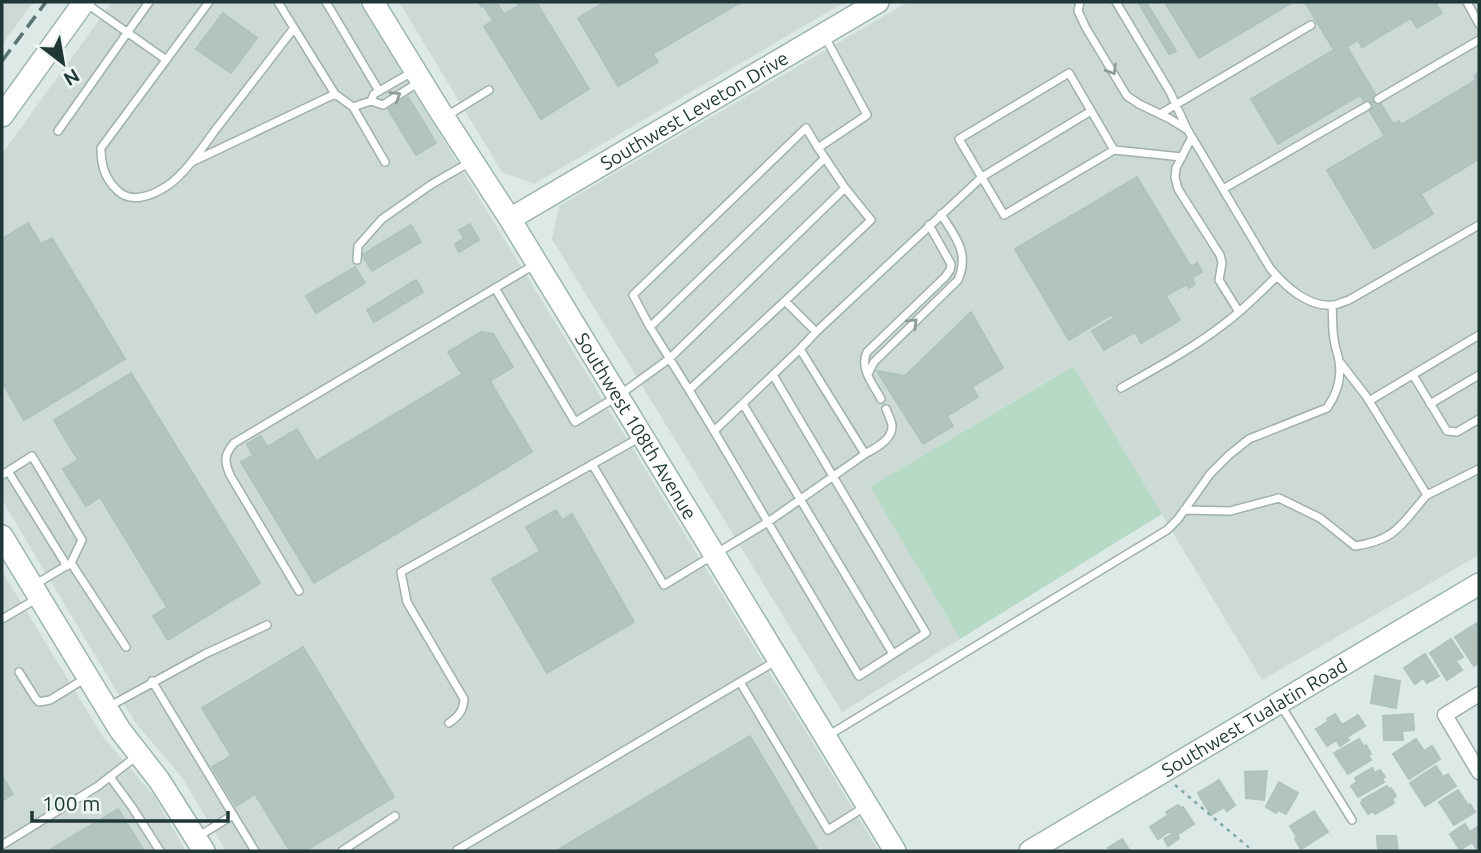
<svg xmlns="http://www.w3.org/2000/svg" width="1481" height="853" viewBox="0 0 1481 853" font-family="Ubuntu,sans-serif">
  <rect width="100%" height="100%" fill="#dde9e6"/>
  <!-- built -->
  <path fill="#ccd9d5" d="M2,2H33L2,45Z
    M112,2H359L879,851H226L183,779L135,722L2,500V154Z
    M399,2H845L534,184L502,172Z
    M908,2H1479V555L1262,680L1072,366L870,487L960,639L842,712L552,239L559,206Z
    M2,571L103,737L154,796L186,851H2Z"/>
  <!-- green -->
  <path fill="#b6dac6" d="M1073,366L1162,514L960,639L870,487Z"/>
  <!-- building -->
  <path fill="#b3c4bf" stroke="#b0c2be" stroke-width="2" d="M478,2H496L504,14L519,6L516,2H536L589,89L541,119L484,26L493,21L484,6L482,7Z
    M605,2H741L653,54L658,62L618,86L578,18Z
    M1138,2H1146L1176,51L1169,54Z
    M1169,2H1293L1199,58L1166,4Z
    M1305,2H1435L1442,13L1417,28L1411,18L1362,47L1358,40L1347,47L1393,124L1399,121L1401,125L1476,80L1474,76L1479,73V159L1421,194L1433,214L1374,249L1327,170L1383,137L1384,135L1360,95L1278,144L1251,99L1334,50Z
    M223,13L257,38L231,73L196,49Z
    M408,97L436,143L416,155L388,109Z
    M1137,177L1191,267L1197,263L1202,272L1192,278L1195,284L1189,288L1187,284L1166,296L1180,320L1141,343L1135,332L1104,350L1092,331L1114,318L1112,314L1069,340L1015,249Z
    M28,223L41,244L52,238L125,359L24,420L2,382V239Z
    M470,224L479,240L459,252L455,244L464,238L459,230Z
    M411,225L421,242L372,271L362,255Z
    M355,267L365,283L316,313L306,296Z
    M416,280L423,292L374,322L367,310Z
    M971,312L1003,368L972,387L978,397L947,416L953,426L923,444L877,371L905,376Z
    M481,332L493,334L513,367L490,381L532,452L314,583L241,462L253,455L247,444L261,436L267,447L297,429L316,461L462,374L448,352Z
    M131,373L260,583L168,640L153,616L167,607L100,497L86,506L63,469L78,460L54,420Z
    M556,510L562,520L572,514L634,622L547,673L492,579L540,551L526,527Z
    M1477,623L1479,626V662L1474,666L1455,637Z
    M1451,639L1463,657L1456,661L1462,670L1447,680L1430,653Z
    M303,647L394,797L305,851H290L202,708Z
    M1425,654L1439,676L1427,683L1423,678L1415,684L1404,668Z
    M1375,676L1400,681L1396,708L1371,703Z
    M1335,714L1342,725L1358,715L1365,726L1347,737L1349,740L1340,746L1336,740L1327,746L1316,729L1329,721L1327,719Z
    M1413,714L1414,730L1402,731L1403,740H1384L1383,716Z
    M750,736L818,851H556Z
    M1359,739L1364,747L1366,745L1371,754L1368,755L1371,760L1348,774L1334,753Z
    M1416,739L1424,751L1432,746L1440,759L1409,779L1393,754Z
    M231,756L255,794L236,806L212,767Z
    M1436,766L1443,777L1448,774L1456,786L1425,806L1410,783Z
    M1372,768L1375,773L1380,770L1385,777L1382,778L1384,782L1358,797L1351,786L1357,782L1355,778Z
    M1267,771L1264,800L1246,798L1245,772Z
    M2,776L13,794L2,801Z
    M1219,780L1235,805L1227,811L1224,807L1211,815L1198,793Z
    M1279,782L1298,793L1286,814L1278,810L1276,813L1266,807Z
    M1387,786L1389,790L1391,788L1396,796L1392,799L1394,803L1375,814L1373,811L1368,814L1361,803L1363,802L1362,800Z
    M1458,790L1468,805L1470,804L1475,812L1454,825L1439,802Z
    M1178,805L1181,808L1183,807L1194,824L1177,835L1179,838L1168,846L1164,839L1172,834L1170,831L1158,839L1150,827L1168,815L1166,812Z
    M118,809L144,851H48Z
    M1314,811L1328,832L1301,849L1295,839L1297,837L1290,826Z
    M1465,824L1470,832L1479,826V846L1476,848L1472,842L1460,850L1450,834Z
    M1377,836H1396L1398,851H1378Z
    M1122,839L1130,851H1111L1108,848Z"/>
  <g fill="none" stroke-linecap="round" stroke-linejoin="round">
    <defs>
      <path id="lane" d="M209,2L101,148C101,166 105,179 118,191C132,204 153,195 167,186C185,174 203,147 216,129C242,96 268,62 294,28L278,2
        M326,2L379,91
        M1080,2L1078,11L1086,28L1127,96L1139,104L1170,119L1186,129
        M1116,2L1170,92L1187,129L1270,268C1284,285 1308,308 1333,305C1338,305 1344,301 1349,300L1479,225
        M1467,2L1479,24
        M87,4L165,59
        M294,28L335,94L353,107L371,101L374,94L414,71
        M1378,99L1479,40
        M371,101L383,105L419,82
        M353,107L385,162
        M1160,114L1311,25
        M445,117L489,90
        M58,131L149,2
        M1192,137L1176,168L1175,177L1178,189L1220,255L1222,263L1219,280L1239,312
        M1114,150L1069,73L959,139L1004,215L1114,150L1182,157
        M194,161L335,94
        M1223,189L1367,106
        M357,260L358,246L382,219L432,184L472,161
        M495,288L575,422L618,396L669,359L845,188
        M785,301L871,220L845,188L825,158
        M650,327L633,295L806,128L818,148L867,115L824,35
        M816,332L785,301L689,390L650,327L825,158L818,148
        M1339,361L1366,396L1427,495L1479,469
        M868,374L874,362L958,280C970,252 955,237 941,214
        M1413,375L1447,431L1457,432L1479,419
        M1121,388C1156,368 1192,349 1224,324C1243,310 1260,293 1277,276
        M689,390L714,431L800,349
        M881,399C873,384 859,368 867,352L945,277L950,270L951,264L929,225
        M1369,401L1479,335
        M743,404L893,654
        M1430,404L1479,375
        M886,409C888,414 891,420 892,425C893,440 875,448 865,454L800,349L816,332L982,177L1091,111
        M714,431L859,676L926,633L773,375
        M592,464L664,585L768,522L865,454
        M8,471L67,566
        M2,475L32,456L82,540L71,563L34,585
        M1184,510L1230,511L1279,498L1320,518L1355,546C1397,540 1401,524 1427,495
        M71,563L126,647
        M299,591L230,475C224,461 224,455 234,443L534,265
        M2,619L38,598
        M776,661L740,682L828,830L866,806
        M19,672L36,699L39,702L50,700L86,678
        M152,681L255,851
        M1280,704L1352,820
        M110,706L205,654L267,625
        M449,723C459,716 463,711 464,699L407,602L401,572L639,438
        M829,735L1167,530L1178,519L1210,474L1229,455L1249,439L1327,408C1337,394 1342,379 1339,361C1338,354 1335,347 1334,339C1332,328 1333,317 1332,306
        M110,777L132,807L160,851
        M199,836L233,815
        M2,845L98,786L138,755
        M342,851L395,816
        M458,851L457,850L740,682"/>
      <path id="street" d="M1479,694L1445,715L1479,772"/>
      <g id="secondary">
        <path id="s1" d="M373,2L438,108L510,219L895,851"/>
        <path d="M2,116L84,2"/>
        <path id="s2" d="M510,219L878,2"/>
        <path d="M2,536L120,730L159,780L204,851"/>
        <path id="s3" d="M1030,851L1479,584"/>
      </g>
    </defs>
    <!-- lane casing -->
    <use href="#lane" stroke="#a0b0ad" stroke-width="10"/>
    <!-- street casing -->
    <use href="#street" stroke="#a0b0ad" stroke-width="17"/>
    <!-- secondary casing -->
    <use href="#secondary" stroke="#9db5b0" stroke-width="24"/>
    <!-- path -->
    <path stroke="#7eaca5" stroke-width="2.5" stroke-dasharray="3.5 5" stroke-linecap="butt" d="M1175,785L1253,851"/>
    <!-- lane -->
    <use href="#lane" stroke="#fff" stroke-width="7"/>
    <!-- street -->
    <use href="#street" stroke="#fff" stroke-width="14"/>
    <!-- secondary -->
    <use href="#secondary" stroke="#fff" stroke-width="21"/>
    <!-- rail -->
    <path stroke="#597471" stroke-width="3.5" stroke-dasharray="14 7" stroke-linecap="butt" d="M2,61L46,2"/>
  </g>
  <!-- one-way arrows -->
  <defs><path id="oneway-chevron" d="M-2-3.5L2.5 0L-2 3.5" fill="none" stroke-width="1.6" stroke-linecap="round" stroke-linejoin="round" transform="scale(1.75)"/></defs>
  <g stroke="#8f9c9a">
    <use href="#oneway-chevron" transform="translate(1112 70) rotate(59)"/>
    <use href="#oneway-chevron" transform="translate(396 96) rotate(-32)"/>
    <use href="#oneway-chevron" transform="translate(913 323) rotate(-44)"/>
  </g>
  <g text-anchor="middle" dominant-baseline="central" stroke-width="5" stroke-linejoin="round" paint-order="stroke">
    <!-- street labels -->
    <g font-size="19" fill="#1f3835" stroke="#edf6f3">
      <text stroke="none"><textPath href="#s2" startOffset="214">Southwest Leveton Drive</textPath></text>
      <text stroke="none"><textPath href="#s1" startOffset="499">Southwest 108th Avenue</textPath></text>
      <text stroke="none"><textPath href="#s3" startOffset="261">Southwest Tualatin Road</textPath></text>
    </g>
  </g>
  <!-- border -->
  <rect width="1481" height="853" fill="none" stroke="#1f3835" stroke-width="7"/>
  <!-- north arrow -->
  <g transform="translate(63 63) rotate(149)" stroke="#edf6f3" stroke-width="5" paint-order="stroke">
  <path d="M0-5L12 26L0 18L-12 26Z" fill="#1f3835"/>
  <text y="-10" font-size="19" font-weight="bold" text-anchor="middle" fill="#1f3835">N</text>
  </g>
  <!-- scale -->
  <path d="M32 811v10h196v-10" fill="none" stroke="#1f3835" stroke-width="3.5"/>
  <text x="42" y="811" font-size="21" fill="#1f3835" stroke="#edf6f3" stroke-width="5" paint-order="stroke">100 m</text>
</svg>
